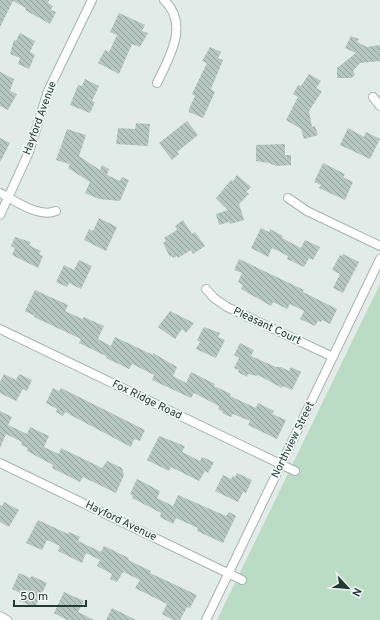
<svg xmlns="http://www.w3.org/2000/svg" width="380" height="620" viewBox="0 0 380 620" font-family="Overpass,sans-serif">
  <defs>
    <pattern id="building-back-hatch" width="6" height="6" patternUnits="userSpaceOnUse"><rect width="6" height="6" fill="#b6c6c0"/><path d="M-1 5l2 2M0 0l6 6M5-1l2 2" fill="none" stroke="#94a29d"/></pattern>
  </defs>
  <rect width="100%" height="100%" fill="#e1ebe7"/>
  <!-- grass -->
  <path fill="#badcc5" d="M380,284V620H217Z"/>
  <!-- building -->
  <path fill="url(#building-back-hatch)" d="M0,0H49L48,3L53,6L51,10L56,12L50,24L25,10L26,8L13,1L0,27Z
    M119,13L145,25L142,31L148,33L140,47L132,44L119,74L98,63L105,50L109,52L117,35L110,32Z
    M20,33L35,41L30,52L35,55L29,69L18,64L20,58L10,54L14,40L16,41Z
    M351,36L359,39L357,42L367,47L380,45V61L360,63L353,71L355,75L351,78H337V68L356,53L345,48Z
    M210,47L221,52L218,58L223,60L211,89L215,92L203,118L189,112V109L195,96L192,94L207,63L202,61Z
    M0,72L14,79L10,91L17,94L8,110L0,106Z
    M309,74L321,81L316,88L322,91L309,111L312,127L315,126L318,135L304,139L301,129L286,120L298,97L293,94L298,85L301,86Z
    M85,79L99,86L92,101L95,102L90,113L70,105L78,85L82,86Z
    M187,121L198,135L177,152L179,154L172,160L159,143Z
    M136,123L150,124L148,146L116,144L118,128L135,129Z
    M348,128L364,137L366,132L380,139L370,159L340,145Z
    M67,129L86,135L79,156L100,170L102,165L109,169L107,175L120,181L122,177L129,180L120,201L99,199L85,193L90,182L68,168L70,164L56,160Z
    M0,138L10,143L0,162Z
    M285,144V155H291V165L276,166L269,163L256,161V145Z
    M323,163L345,174L343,177L353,182L345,200L319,188L321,185L314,182Z
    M237,175L251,187L246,192L249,194L239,204L244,220L230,224L229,222L219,225L216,214L228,210L216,198L231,180L233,181Z
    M99,218L117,227L106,251L84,240L89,229L93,231Z
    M183,220L192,234L195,232L205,246L193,254L191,250L178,258L177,256L173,258L171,255L170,257L163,243L166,241L164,238L177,230L175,226Z
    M261,228L269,232L270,229L283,236L282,238L301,248L305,240L320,247L313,260L309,258L304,267L287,259L288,256L272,248L268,257L251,248Z
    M15,237L31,242L29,245L41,251L39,254L43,256L38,268L12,255L15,248L11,246Z
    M343,254L359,262L343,293L333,288L340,274L332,270L340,255L342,256Z
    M239,259L304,290L303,292L337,309L330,324L322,320L321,322L318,321L315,326L300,319L304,311L290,304L287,309L273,302L271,306L241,289L243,285L238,282L242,273L234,270Z
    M79,260L92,266L81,289L69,283L67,287L56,282L64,265L74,270Z
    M35,290L68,305L65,311L82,319L84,317L104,326L98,339L111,346L115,337L153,355V353L177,367L173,376L186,383L191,372L215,384L214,386L231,394L230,396L256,408L258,403L274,411L272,414L286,420L277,439L248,425L250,421L233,414L231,417L222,413L223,412L218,409L219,406L194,393L191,398L152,380L154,375L132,364L129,369L106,358V356L79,343L81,339L34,317L35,316L25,311Z
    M170,311L194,323L186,333L182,329L175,339L158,327Z
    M204,327L220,333L218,337L225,340L216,358L196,349L200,342L197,340Z
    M240,343L254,350L251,356L276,367H281L289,371L291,367L301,372L292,390L283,386L282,388L258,375L257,376L248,374L247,377L238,372L239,370L234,368L239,358L234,355Z
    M4,374L16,380L19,374L32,380L27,391L23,389L16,401L0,393V382Z
    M53,388L59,391L61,388L145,430L140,441L134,439L131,447L65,412L63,416L56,412L57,409L46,403Z
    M0,411L12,417L8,425L27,434L30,427L49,436L44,447L59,454L61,448L102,468L107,461L122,468L124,475L116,493L83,477L80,482L52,468L53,465L27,451L28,448L21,445L22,442L6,434L0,448Z
    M159,436L185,446L182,452L200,461L202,457L214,462L208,473L205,471L199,481L171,467L169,471L147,460Z
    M237,473L252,480L246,493L243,492L238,502L215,491L223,475L231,479L233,476L235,477Z
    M137,479L160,491L157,498L173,506L178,495L226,516L229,512L236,516L223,543L197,531L198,528L176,518L173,524L160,517L161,513L132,498L133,496L130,494Z
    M4,502L19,510L9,527L0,522V505L2,506Z
    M38,520L68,534L69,532L80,537L78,541L101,552L104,546L129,558L128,560L151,571L150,573L197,595L190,608L187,607L180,620H173L162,614L167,604L135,588L140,580L123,572L117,582L110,579L112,574L97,566L100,560L86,553L82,563L58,551L60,546L47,540L42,550L26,543Z
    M19,573L30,578L32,576L47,583L35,607L19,601L22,594L12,589Z
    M64,592L84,601L78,612L94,620H67L54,613Z
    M112,608L136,620H106Z"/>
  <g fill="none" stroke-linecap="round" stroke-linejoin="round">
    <defs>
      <path id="street" d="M157,83C169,58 190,24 164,0
        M373,97L380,106
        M0,193C16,201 38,218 56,211
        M288,198L307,211L380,246
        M0,215L29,152L48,91L92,0
        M206,289L214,298L227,307L333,357
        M0,329L295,471
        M0,463L242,580
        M0,616L7,620
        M206,620L380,259"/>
    </defs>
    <!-- street casing -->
    <use href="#street" stroke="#a4b3ae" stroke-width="10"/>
    <!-- street -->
    <use href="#street" stroke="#fff" stroke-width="8"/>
  </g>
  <g text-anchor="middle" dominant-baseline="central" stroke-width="3.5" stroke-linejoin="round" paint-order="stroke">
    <!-- street labels -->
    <g font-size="11" fill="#223b36" stroke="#f1f8f5">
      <text transform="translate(40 118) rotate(-70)">Hayford Avenue</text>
      <text transform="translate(267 326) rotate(25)">Pleasant Court</text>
      <text transform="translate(147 400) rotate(26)">Fox Ridge Road</text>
      <text transform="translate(293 440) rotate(-64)">Northview Street</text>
      <text transform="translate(121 521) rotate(26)">Hayford Avenue</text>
    </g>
  </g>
  <!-- north arrow -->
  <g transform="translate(348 588) rotate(116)" stroke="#f1f8f5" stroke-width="3" paint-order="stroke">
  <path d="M0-3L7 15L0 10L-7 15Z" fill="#223b36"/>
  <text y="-6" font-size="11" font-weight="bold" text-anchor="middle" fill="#223b36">N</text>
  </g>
  <!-- scale -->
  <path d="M14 600v6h72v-6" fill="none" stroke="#223b36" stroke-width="2"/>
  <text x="20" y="600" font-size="12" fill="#223b36" stroke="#f1f8f5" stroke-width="3" paint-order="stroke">50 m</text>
</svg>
